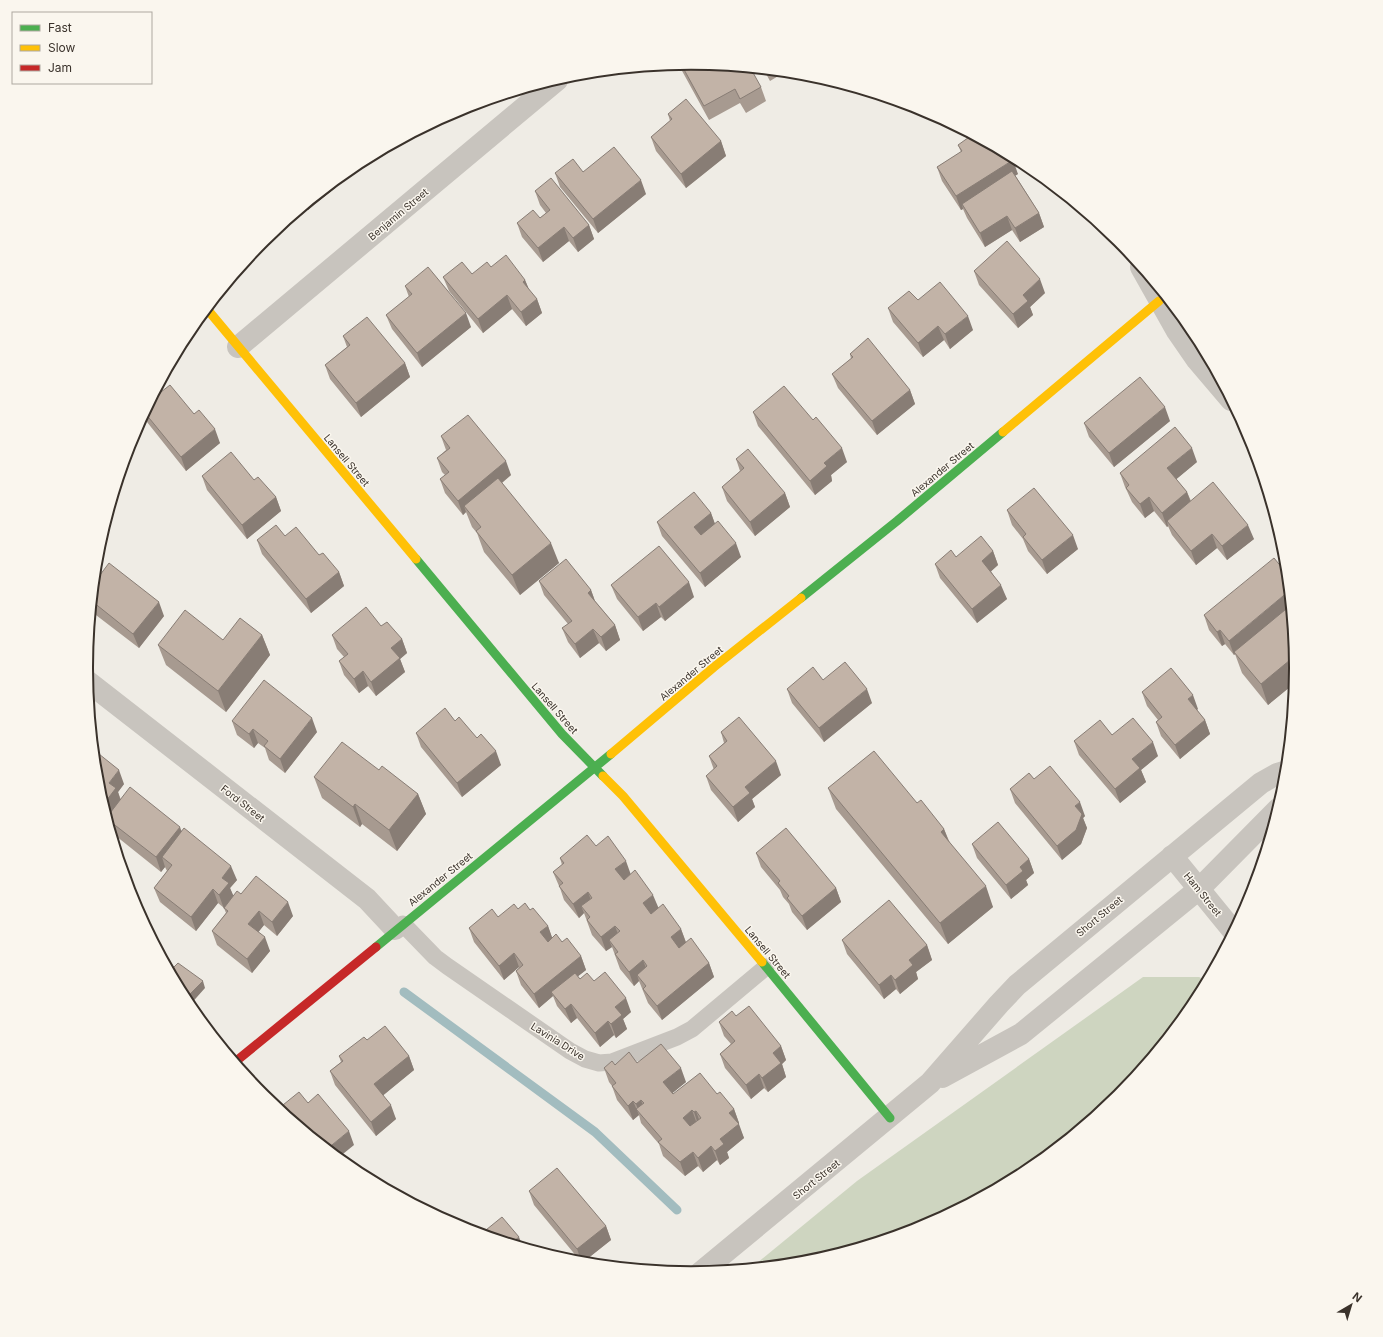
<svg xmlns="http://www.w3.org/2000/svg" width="1383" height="1337" viewBox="0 0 1383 1337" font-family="Inter,sans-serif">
  <rect width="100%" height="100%" fill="#efece5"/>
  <!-- green -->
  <path fill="#ced5c0" d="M1143,977H1199L1208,981L1195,1005L1119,1097L1028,1172L923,1228L809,1262L751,1268L857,1181Z"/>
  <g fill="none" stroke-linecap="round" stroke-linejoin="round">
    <!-- stream -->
    <path stroke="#a2bcbf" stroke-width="9" d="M404,992L595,1132L677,1210"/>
    <!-- lane -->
    <path stroke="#c8c4be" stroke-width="17" d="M403,924L435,957L447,966L570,1051L585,1059L599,1063L612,1062L677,1037L692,1029L766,967"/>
    <!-- street -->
    <path stroke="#c8c4be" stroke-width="22" d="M1141,267L1177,331L1197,360L1231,400
      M238,347L557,80
      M87,681L367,899L395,929
      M1172,856L1234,932
      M942,1077L1021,1034L1199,889L1278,809
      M700,1273L930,1083L999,1004L1017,985L1261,783L1277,774L1287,771"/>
    <!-- fast -->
    <path stroke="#4caf50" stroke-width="9" d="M416,559L562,734L603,776
      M801,598L897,521L1003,432
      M376,947L611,754
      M762,962L890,1118"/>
    <!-- slow -->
    <path stroke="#ffc107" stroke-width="9" d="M207,309L416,559
      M1003,432L1159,301
      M611,754L714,667L801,598
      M603,776L623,796L762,962"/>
    <!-- jam -->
    <path stroke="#c62828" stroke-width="9" d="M235,1062L376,947"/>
  </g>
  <!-- wall -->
  <path fill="#a79a90" d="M692,63L761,87L766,101L746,113L740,103L709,120L681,69L679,64Z
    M764,70L785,72L770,81Z
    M668,114L721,141L726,156L686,188L656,151L651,137L670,121Z
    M935,115L947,122L942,126Z
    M958,145L1018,174L1015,175L1039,213L1044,227L1020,242L1012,230L985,247L967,218L963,209L961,210L942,181L937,167L961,152Z
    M583,172L646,194L598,233L560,187L555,173Z
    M334,182L336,187L308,210L305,206Z
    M535,191L589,225L594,239L578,252L569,241L543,262L522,237L517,223L540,218L546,213L540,205Z
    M491,267L525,280L529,290L537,299L542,313L526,326L512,309L483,333L449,291L443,277L472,274Z
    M974,271L1045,293L1030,307L1033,315L1018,328L979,285Z
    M405,286L471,327L422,367L392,329L386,315L409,297Z
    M918,300L973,330L950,349L944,340L923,357L893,322L888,308Z
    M343,336L405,363L410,377L361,417L330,379L325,365L347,347Z
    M850,354L910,390L915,404L877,435L838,388L832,374L851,359Z
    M152,399L194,414L220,443L186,471L147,422L144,415Z
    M753,412L847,462L831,475L832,481L815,495L758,426Z
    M1170,421L1114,467L1089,437L1084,423Z
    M441,436L511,475L502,483L559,563L520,595L484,552L477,533L472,527L466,512L463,515L445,493L440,479L445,475L442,472L437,458L446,450Z
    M736,459L785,493L790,507L755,536L727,501L722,487L740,471Z
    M1197,462L1176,479L1187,492L1191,501L1254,539L1227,560L1217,548L1196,565L1172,535L1168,526L1167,527L1154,511L1145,518L1132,502L1127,491L1125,487L1120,473Z
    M202,476L254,480L276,497L281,511L247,539L207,490Z
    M1007,510L1078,549L1047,574L1028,551L1023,539L1012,525Z
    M711,513L715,524L741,557L705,587L662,536L657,522Z
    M285,536L319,555L339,572L344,586L311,613L262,554L257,540Z
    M993,551L998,565L991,571L1007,599L977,623L940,578L935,564L956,557Z
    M539,581L591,590L595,601L615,625L620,640L606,651L599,643L580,658L568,642L562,628L568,624L544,595Z
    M94,583L164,616L139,648L92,612Z
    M611,585L694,597L665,621L661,617L643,631L617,599Z
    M1204,615L1297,669L1296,682L1268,705L1242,673L1235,654L1234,655L1225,644L1222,646L1209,630Z
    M381,626L402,639L407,653L400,659L405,672L376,696L368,686L359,693L344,675L339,661L344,657L337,649L332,635Z
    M262,635L270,655L226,712L166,665L158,645L223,640Z
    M823,680L872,703L824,742L792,703L787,689Z
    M1142,692L1198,709L1197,710L1205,720L1210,734L1180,759L1161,736L1156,722L1158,720L1147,706Z
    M232,721L317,732L285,773L269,760L265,748L258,743L254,748L237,735Z
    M455,721L477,738L501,765L462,797L421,747L416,733Z
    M721,732L781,775L752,799L755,807L738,822L711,790L706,776L714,770L709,756L724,743Z
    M1112,735L1158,756L1141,770L1146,782L1120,803L1079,755L1074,741Z
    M379,770L418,794L426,814L397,851L362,824L360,827L322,798L314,777Z
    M1034,779L1085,816L1083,818L1087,828L1081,844L1062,860L1015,803L1010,789Z
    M124,784L118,792L121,800L182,831L237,880L230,888L233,896L241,894L293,916L277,936L264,925L258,932L270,951L252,973L217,945L212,931L226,913L224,908L218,903L196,931L160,902L154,888L167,871L165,867L161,872L111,832L98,786Z
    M828,788L917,803L944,829L950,843L993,907L948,944L836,809Z
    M972,844L1029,859L1034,873L1026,880L1028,885L1011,899L977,858Z
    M596,846L630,874L658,908L681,929L686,942L709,963L714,977L662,1020L648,1003L639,981L634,986L620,969L612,947L606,951L592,935L584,913L579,918L564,900L560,888L559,886L553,872L562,865L560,858Z
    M756,853L836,888L841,902L807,930L792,912L789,904L783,897L780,890L761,867Z
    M518,909L530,910L548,926L552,938L562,942L581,956L586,970L578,976L580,979L594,981L631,1012L623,1019L627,1029L616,1038L614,1035L600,1047L577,1018L571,1023L557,1006L553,996L539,1008L521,985L516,971L519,968V967L504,980L474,942L469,928Z
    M842,940L927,945L932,960L916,972L918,979L900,994L896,989L884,999L847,954Z
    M736,1016L781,1046L786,1060L782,1064L786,1077L768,1092L764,1088L751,1099L725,1068L720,1054L731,1044L724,1036L719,1022Z
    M367,1040L409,1056L414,1070L383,1095L396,1119L376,1136L335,1085L330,1071L341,1062L339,1056Z
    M637,1063L686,1082L672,1093L673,1094H717L734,1109L739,1123L738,1124L744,1138L727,1152L729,1158L720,1165L717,1160L703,1172L698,1166L685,1176L663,1156L659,1144L641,1123L639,1115L633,1120L617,1100L612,1086L609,1082L604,1068L615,1065Z
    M529,1191L606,1226L611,1240L582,1263L534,1205Z"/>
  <!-- shaded-wall -->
  <path fill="#887d75" d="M939,117L947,122L942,126Z
    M721,141L726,156L686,188L681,174Z
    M1013,160L1018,174L964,208L962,204L963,209L961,210L956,196Z
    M641,180L646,194L598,233L593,219Z
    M334,182L336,187L308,210L306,205Z
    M1039,213L1044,227L1020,242L1015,228Z
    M1007,216L1012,230L985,247L980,233Z
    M589,225L594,239L578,252L573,238Z
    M564,227L569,241L543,262L538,248Z
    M279,228L281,233L249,259V258L264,240Z
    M1040,279L1045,293L1030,307L1033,315L1018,328L1013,314L1023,295Z
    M525,280L531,294L523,282Z
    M507,295L512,309L483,333L478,319Z
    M537,299L542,313L526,326L521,312Z
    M466,313L471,327L422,367L417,353Z
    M968,316L973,330L950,349L945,334Z
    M938,326L944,340L923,357L918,343Z
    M405,363L410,377L361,417L356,403Z
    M910,390L915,404L877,435L872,421Z
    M1165,407L1170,421L1114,467L1109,453Z
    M215,429L220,443L186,471L181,457Z
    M842,448L847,462L831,475L832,481L815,495L810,481L824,463Z
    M1192,448L1197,462L1173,482L1167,468Z
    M506,461L511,475L468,511L464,506L466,512L463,515L458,501Z
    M1187,492L1192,506L1167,521L1168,526L1167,527L1162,513Z
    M785,493L790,507L755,536L750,522Z
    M276,497L281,511L247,539L242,525Z
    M1149,497L1154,511L1145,518L1140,504Z
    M711,513L716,527L699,541L694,527Z
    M1248,525L1254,539L1227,560L1222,546Z
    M1212,534L1217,548L1196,565L1191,551Z
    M1073,535L1078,549L1047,574L1042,560Z
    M551,543L559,563L520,595L512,575Z
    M736,543L741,557L705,587L700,573Z
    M993,551L998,565L987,575L982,561Z
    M339,572L344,586L311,613L306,599Z
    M689,582L694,597L665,621L659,607Z
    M1001,585L1007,599L977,623L972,609Z
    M591,590L596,604L588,593Z
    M1289,591L1291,607L1234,652L1235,654L1234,655L1229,641Z
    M159,602L164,616L139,648L133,634Z
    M656,603L661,617L643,631L638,617Z
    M615,625L620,640L606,651L601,637Z
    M593,629L599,643L580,658L575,644Z
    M1220,630L1225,644L1222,646L1217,632Z
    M262,635L270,655L226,712L218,691Z
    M402,639L407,653L400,659L405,672L376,696L371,682L391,648Z
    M1296,655L1297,669L1296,682L1268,705L1261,684Z
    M363,671L368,686L359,693L354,679Z
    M867,689L872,703L824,742L819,728Z
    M1193,695L1198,709L1193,713L1188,699Z
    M312,718L317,732L285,773L280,759Z
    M1205,720L1210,734L1180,759L1175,745Z
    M253,729L258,743L254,748L249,734Z
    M1153,742L1158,756L1141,770L1146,782L1120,803L1115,789L1132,759Z
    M496,751L501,765L462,797L457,783Z
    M776,761L781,775L752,799L755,807L738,822L733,807L745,787Z
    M119,770L124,784L118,792L121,802L107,819L103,805L109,783Z
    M418,794L426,814L397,851L389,830Z
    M1080,802L1085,816L1083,818L1087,828L1081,844L1062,860L1057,846L1075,806Z
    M355,804L362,824L360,827L353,807Z
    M180,827L185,841L162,857L165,867L161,872L156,857Z
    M944,829L952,850L941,832Z
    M1029,859L1034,873L1026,880L1028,885L1011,899L1006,885L1020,867Z
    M626,861L631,875L620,883L615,869Z
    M231,866L237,880L230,888L234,897L224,909L219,895L222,878Z
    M986,886L993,907L948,944L940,923Z
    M836,888L841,902L807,930L802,916Z
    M213,889L218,903L196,931L191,917Z
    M588,892L593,906H581L584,913L579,918L573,904Z
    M653,895L659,909L648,917L643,903Z
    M288,902L293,916L277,936L272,922Z
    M259,911L264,925L253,939L248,924Z
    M548,926L553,940L545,946L540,932Z
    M615,926L620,940H609L612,947L606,951L601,937Z
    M681,929L686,943L676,951L671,937Z
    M265,937L270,951L252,973L247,959Z
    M927,945L932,960L916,972L918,979L900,994L895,980L909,960Z
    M163,950L165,957L164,959L160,953Z
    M514,953L519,967L504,980L499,966Z
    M581,956L586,970L554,995L551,992L553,996L539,1008L534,994Z
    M643,960L648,974L637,975L639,981L634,986L629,972Z
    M709,963L714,977L662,1020L657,1006Z
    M891,975L896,989L884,999L879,985Z
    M203,981L205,988L189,1006L185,999Z
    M626,998L631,1012L623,1019L627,1029L616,1038L611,1024L615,1007Z
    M571,1004L577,1018L571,1023L565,1009Z
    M608,1021L614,1035L600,1047L595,1033Z
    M781,1046L786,1060L782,1064L786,1077L768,1092L762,1078L773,1053Z
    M409,1056L414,1070L380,1098L374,1084Z
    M681,1068L686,1082L669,1096L663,1082Z
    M759,1074L764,1088L751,1099L746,1085Z
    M641,1100L646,1114L639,1112L636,1104Z
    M633,1101L639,1115L633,1120L628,1106Z
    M391,1105L396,1119L376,1136L371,1122Z
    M734,1109L739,1123L734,1127L729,1113Z
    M692,1110L697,1124L688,1132L683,1118Z
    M696,1111L701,1125L699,1127L694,1112Z
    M739,1124L744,1138L727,1152L729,1158L720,1165L715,1151L720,1139Z
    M349,1131L354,1145L338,1158L327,1149Z
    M711,1146L717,1160L703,1172L698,1158Z
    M693,1152L698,1166L685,1176L680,1162Z
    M606,1226L611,1240L582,1263L577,1249Z
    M519,1237L523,1247L517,1245L515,1240Z"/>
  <!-- building -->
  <path fill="#c2b3a7" stroke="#887d75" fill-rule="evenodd" d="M692,63L751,69L761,87L740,99L735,89L704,106L681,64Z
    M686,99L721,141L681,174L651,137L672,119L668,114Z
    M972,135L1010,155L1013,160L956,196L937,167L962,151L958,145Z
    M614,147L641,180L593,219L555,173L573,159L583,172Z
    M1012,171L1039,213L1015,228L1007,216L980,233L962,204Z
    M551,178L589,225L573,238L564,227L538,248L517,223L533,210L540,218L550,210L535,191Z
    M1007,241L1040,279L1023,295L1028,301L1013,314L974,271Z
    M506,255L525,280L523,282L537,299L521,312L507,295L478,319L443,277L462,262L472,274L487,262L491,267Z
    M428,267L466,313L417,353L386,315L412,294L405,286Z
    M940,282L968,316L945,334L938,326L918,343L888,308L909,291L918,300Z
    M367,317L405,363L356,403L325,365L350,345L343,336Z
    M868,338L910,390L872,421L832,374L853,357L850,354Z
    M1140,377L1165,407L1109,453L1084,423Z
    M170,385L194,414L199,410L215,429L181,457L145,413L152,399Z
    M784,386L813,420L816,417L842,448L824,463L827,466L810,481L753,412Z
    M468,415L506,461L458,501L440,479L449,472L437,458L450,448L441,436Z
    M1175,427L1192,448L1167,468L1187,492L1162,513L1149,497L1140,504L1126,488L1129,485L1120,473Z
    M748,449L785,493L750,522L722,487L744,468L736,459Z
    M231,452L254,480L258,477L276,497L242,525L202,476Z
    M498,478L551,543L512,575L476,531L481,527L464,506Z
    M1213,482L1248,525L1222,546L1212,534L1191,551L1167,521Z
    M1034,488L1073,535L1042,560L1023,537L1026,534L1007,510Z
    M694,492L711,513L694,527L701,535L718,521L736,543L700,573L657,522Z
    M276,525L285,536L296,527L319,555L323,553L339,572L306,599L257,540Z
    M981,536L993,551L982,561L1001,585L972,609L935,564L951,550L956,557Z
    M659,546L689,582L659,607L656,603L638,617L611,585Z
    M1274,558L1288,575L1289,591L1229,641L1220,630L1217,632L1204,615Z
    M566,559L591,590L588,593L615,625L601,637L593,629L575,644L562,628L572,621L539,581Z
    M109,563L159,602L133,634L93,602L94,583Z
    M1291,605L1296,655L1261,684L1234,652Z
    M366,607L381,626L387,622L402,639L391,648L400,658L371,682L363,671L354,679L339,661L348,654L332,635Z
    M185,610L223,640L240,618L262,635L218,691L158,645Z
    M845,662L867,689L819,728L787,689L813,667L823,680Z
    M1171,668L1193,695L1188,699L1205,720L1175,745L1156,722L1162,717L1142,692Z
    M264,680L312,718L280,759L264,746L268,741L253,729L249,734L232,721Z
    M445,708L455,721L459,717L477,738L481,734L496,751L457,783L416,733Z
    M739,717L776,761L745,787L750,793L733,807L706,776L717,766L709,756L727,741L721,732Z
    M1133,718L1153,742L1132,759L1140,768L1115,789L1074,741L1100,720L1112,735Z
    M342,742L379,770L382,766L418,794L389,830L355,804L353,807L314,777Z
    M94,750L119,770L109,783L116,788L103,805L98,786Z
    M874,751L917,803L921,800L944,829L941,832L986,886L940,923L828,788Z
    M1050,766L1080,802L1075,806L1082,814L1076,830L1057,846L1010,789L1029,773L1034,779Z
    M130,787L180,827L156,857L107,819V817Z
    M998,822L1029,859L1020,867L1023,871L1006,885L972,844Z
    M184,828L231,866L222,878L229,883L219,895L213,889L191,917L154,888L172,865L162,857Z
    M786,828L836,888L802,916L787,898L789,896L778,883L780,881L756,853Z
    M587,835L596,846L608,836L626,861L615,869L624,880L635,870L653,895L643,903L651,914L663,904L681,929L671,937L679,948L691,938L709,963L657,1006L643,989L646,986L637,975L647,966L643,960L629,972L615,954L618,952L609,940L620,931L615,926L601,937L587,920L590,917L581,906L592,898L588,892L573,904L559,886L563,883L553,872L564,863L560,858Z
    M256,876L288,902L272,922L259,911L248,924L265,937L247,959L212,931L228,911L224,908L237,891L241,894Z
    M889,900L927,945L909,960L913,965L895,980L891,975L879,985L842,940Z
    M525,903L530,910L533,908L548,926L540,932L548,942L556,934L562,942L567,938L581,956L534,994L516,971L523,965L514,953L499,966L469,928L492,909L498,917L514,904L518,909Z
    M156,945L163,950L160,953Z
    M178,963L203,981L185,999L168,967L171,970Z
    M605,972L626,998L615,1007L622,1015L611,1024L608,1021L595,1033L571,1004L565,1009L551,992L575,973L580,979L587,973L594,981Z
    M749,1006L781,1046L773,1053L781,1063L762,1078L759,1074L746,1085L720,1054L735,1041L719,1022L732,1011L736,1016Z
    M385,1026L409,1056L374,1084L391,1105L371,1122L330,1071L343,1061L339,1056L364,1037L367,1040Z
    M661,1044L681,1068L663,1082L673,1094L700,1073L717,1094L720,1092L734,1109L729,1113L739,1124L720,1139L724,1144L715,1151L711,1146L698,1158L693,1152L680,1162L658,1142L662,1139L636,1109L644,1103L641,1100L636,1104L633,1101L628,1106L612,1086L616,1083L604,1068L612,1061L615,1065L629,1052L637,1063ZM692,1110L694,1112L696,1111L701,1118L690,1126L683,1118Z
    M299,1092L308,1103L318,1094L349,1131L327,1149L278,1109Z
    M557,1168L606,1226L577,1249L529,1191Z
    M502,1217L519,1237L515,1240L520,1246L481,1234Z"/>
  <g text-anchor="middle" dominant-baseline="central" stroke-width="3" stroke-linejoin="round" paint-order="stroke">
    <!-- street labels -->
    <g font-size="10" fill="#3a322b" stroke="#faf6ee">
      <text transform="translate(398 214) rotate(-40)">Benjamin Street</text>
      <text transform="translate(347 460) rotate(50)">Lansell Street</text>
      <text transform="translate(942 469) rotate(-40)">Alexander Street</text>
      <text transform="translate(691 673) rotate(-40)">Alexander Street</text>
      <text transform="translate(555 708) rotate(49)">Lansell Street</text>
      <text transform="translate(243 803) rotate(38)">Ford Street</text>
      <text transform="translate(440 879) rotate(-39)">Alexander Street</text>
      <text transform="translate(1203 894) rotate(51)">Ham Street</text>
      <text transform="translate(1099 916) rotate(-40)">Short Street</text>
      <text transform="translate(768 952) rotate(50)">Lansell Street</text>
      <text transform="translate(558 1041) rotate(32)">Lavinia Drive</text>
      <text transform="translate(816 1179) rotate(-39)">Short Street</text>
    </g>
  </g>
  <!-- crop -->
  <path d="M0 0H1383V1337H0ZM93 668a598 598 0 1 1 1196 0a598 598 0 1 1-1196 0Z" fill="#faf6ee" fill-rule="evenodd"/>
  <path fill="none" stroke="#3a322b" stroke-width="2" d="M93 668a598 598 0 1 1 1196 0a598 598 0 1 1-1196 0Z"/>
  <!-- legend -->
  <rect x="12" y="12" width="140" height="72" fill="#faf6ee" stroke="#ada8a0"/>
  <rect x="20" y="25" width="20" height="6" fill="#4caf50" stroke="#ada8a0"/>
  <text x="48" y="32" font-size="12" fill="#3a322b">Fast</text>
  <rect x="20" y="45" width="20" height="6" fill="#ffc107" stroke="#ada8a0"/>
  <text x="48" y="52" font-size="12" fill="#3a322b">Slow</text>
  <rect x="20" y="65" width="20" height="6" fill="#c62828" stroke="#ada8a0"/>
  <text x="48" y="72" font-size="12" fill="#3a322b">Jam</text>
  <!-- north arrow -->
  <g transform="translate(1351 1305) rotate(38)" stroke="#faf6ee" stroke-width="3" paint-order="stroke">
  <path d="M0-3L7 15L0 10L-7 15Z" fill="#3a322b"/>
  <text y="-6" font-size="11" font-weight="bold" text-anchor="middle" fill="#3a322b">N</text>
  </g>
</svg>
